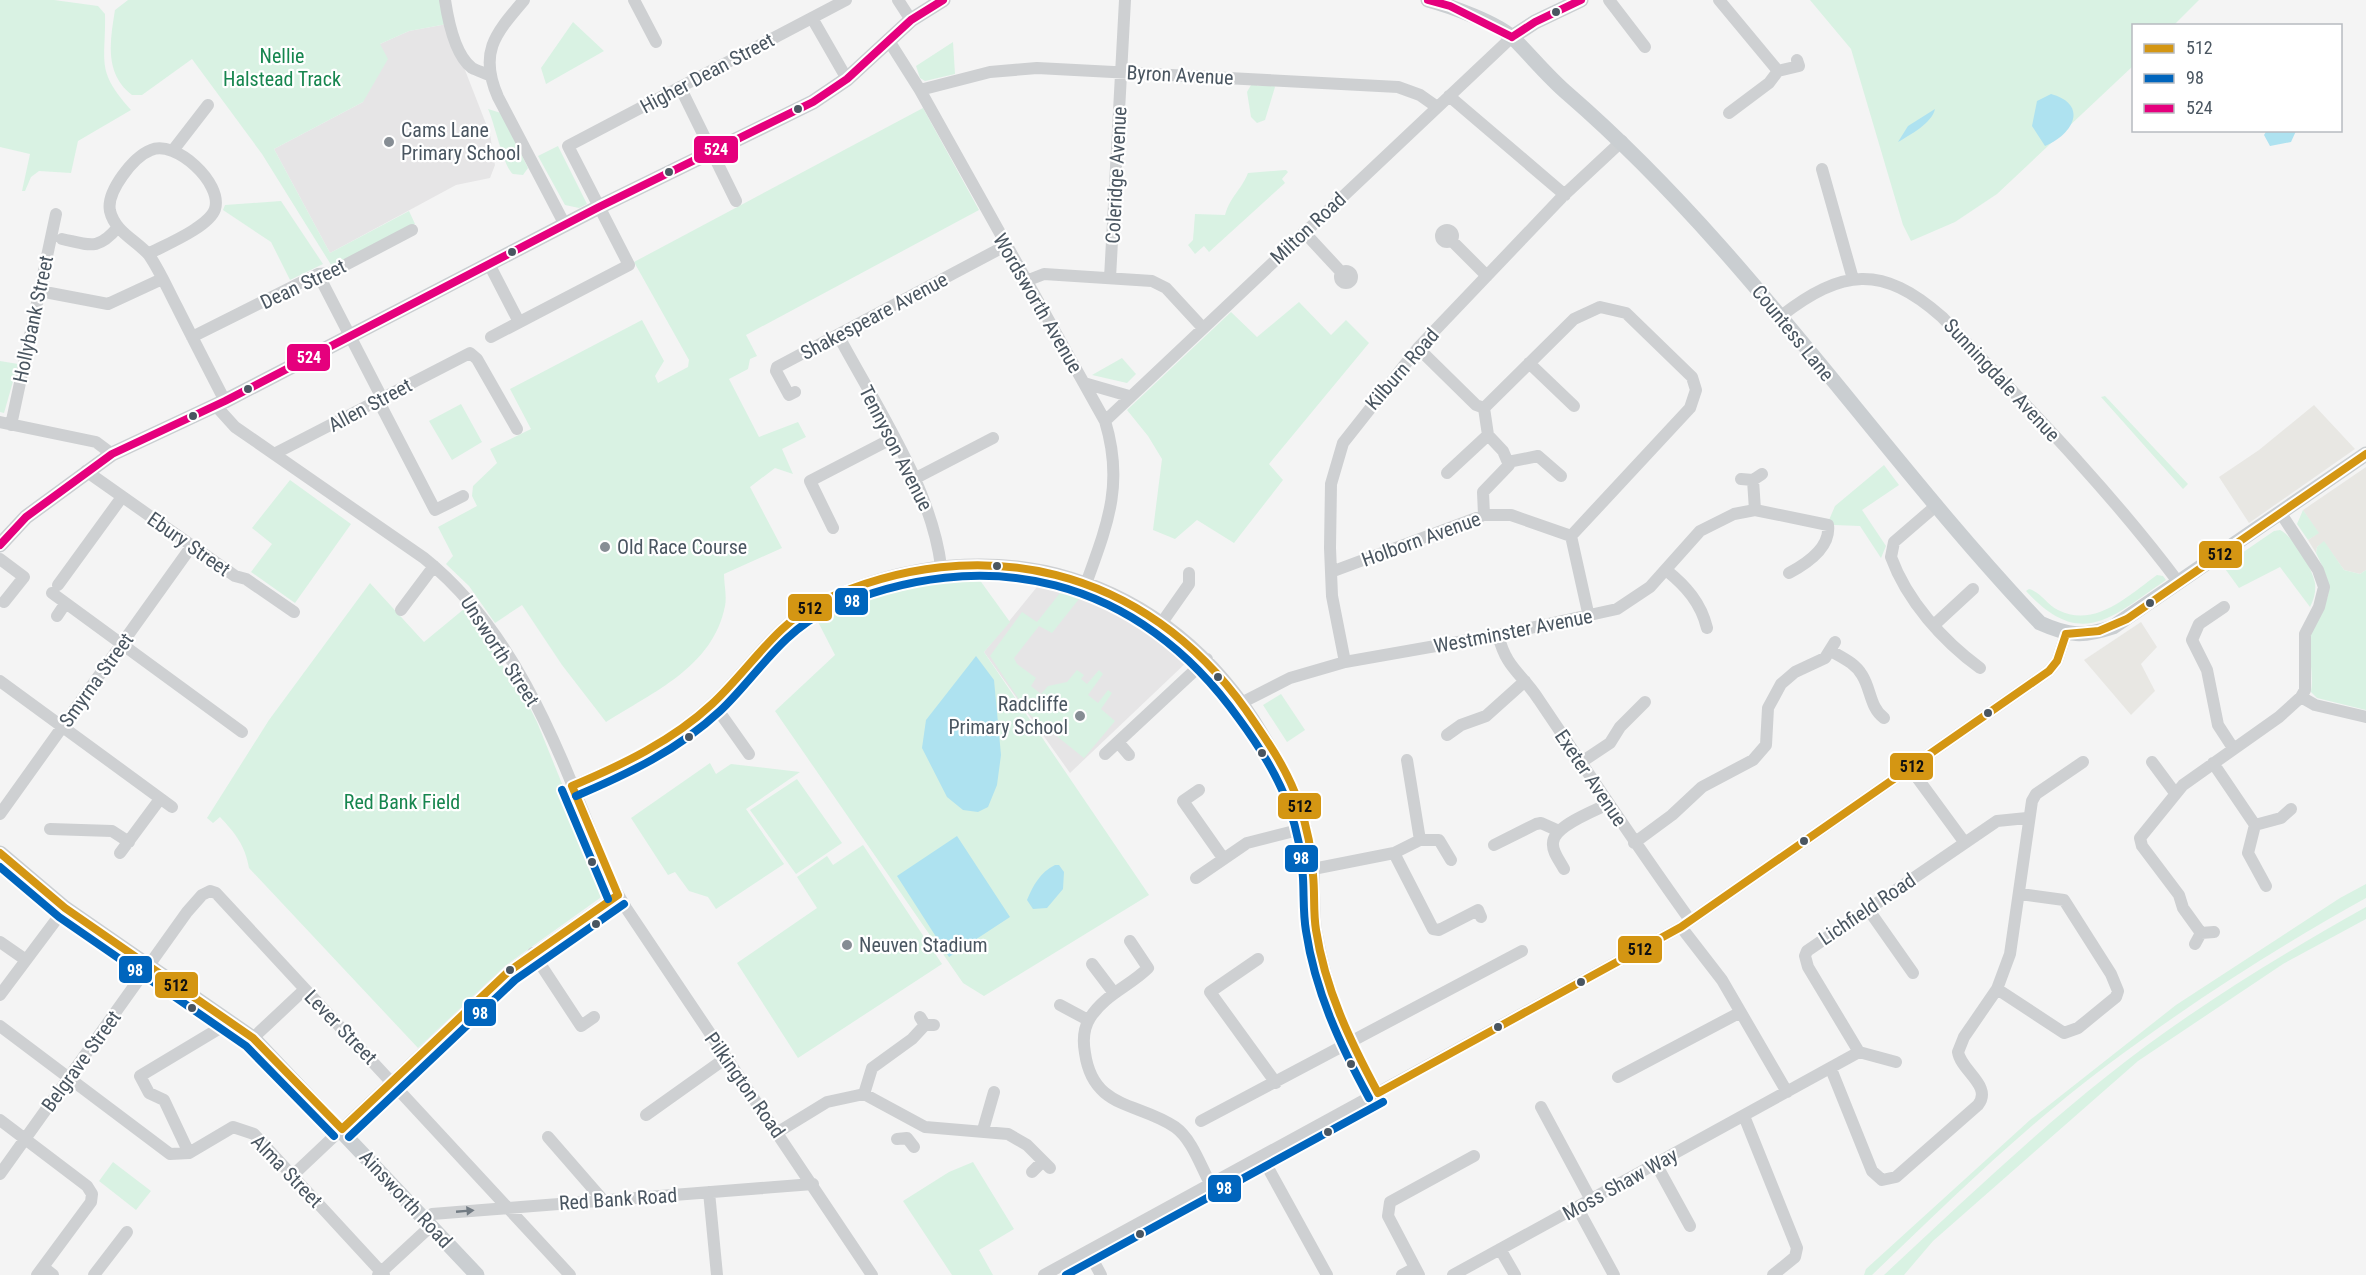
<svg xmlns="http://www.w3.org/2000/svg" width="2366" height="1275" viewBox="0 0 2366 1275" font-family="'Roboto Condensed',sans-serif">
  <rect width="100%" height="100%" fill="#f4f4f4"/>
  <!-- commercial -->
  <path fill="#e8e7e3" d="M2314,405L2355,449L2249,523L2219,477L2259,450Z
    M2366,467V570L2360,574L2344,570L2324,542L2317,547L2316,553L2308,540L2318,533L2303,510Z
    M2141,622L2157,647L2141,664L2155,691L2131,715L2084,660Z"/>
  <!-- education -->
  <path fill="#e6e5e6" d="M447,24L490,134L495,165L490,178L456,185L330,253L274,149L363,102L380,44L409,31Z
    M1045,577L1102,593L1172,638L1170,642L1190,659L1070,773L984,652Z"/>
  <!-- green -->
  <path fill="#d9f2e3" d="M0,0H54L98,6L105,14C106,63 95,70 131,110L78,141L71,173L39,171L31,177L25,191H22L30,154L0,147Z
    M128,0H441L447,24L409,31L380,44L388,59L363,102L274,149L330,253L409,211L415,224L333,268L262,154L192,59L142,95H132C104,73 110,41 115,10Z
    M1810,0H2199L2174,25L2134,26L2133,66L1997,194L1955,222L1911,241L1903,225L1851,49Z
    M573,22L604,51L546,84L541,68Z
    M953,42L955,74L925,81L920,78L916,66Z
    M1257,84V86L1273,84L1275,87L1265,120L1257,123L1251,117L1247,92L1251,85Z
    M923,108L979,210L746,335L757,356L750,359L748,369L729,379L759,437L798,422L806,437L782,449L793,474L775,468L750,487L782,548L724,574C724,584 727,596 725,606C713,667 653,692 606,722L562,665L522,605L495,623L469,586L446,564L453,556L438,527L477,506L472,496L473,486L497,463L490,449L531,429L510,389L642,320L664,361L655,376L658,383L688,367L689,360L634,262Z
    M488,109L501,113L528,168L523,175L513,174C503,166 495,124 488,109Z
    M558,146L587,204L579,208L565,205L538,156Z
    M1286,170L1288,172L1282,179L1285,183L1209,252L1204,246L1195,254L1188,245L1193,240L1195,214L1225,215C1231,195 1240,192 1248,173Z
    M281,201L323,264L290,280L271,242L223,210L225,205Z
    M1299,302L1331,335L1346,320L1369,343L1269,464L1283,480L1234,543L1197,520L1175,539L1153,530L1162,459L1148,436L1127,410L1231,312L1257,337Z
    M1122,358L1136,374L1127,383L1092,375Z
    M0,361L18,364L4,413L0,412Z
    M2105,396L2188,484L2183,489L2101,397Z
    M461,404L482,442L452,460L429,421Z
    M1884,465L1899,485L1862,510L1886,546L1881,558L1860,526L1834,525L1829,520L1835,506Z
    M290,480L351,524L295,603L251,572L272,544L252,528Z
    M2303,510L2319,533L2308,540L2297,524Z
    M2280,530C2294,537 2312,567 2315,583C2316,592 2314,599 2310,607L2280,567L2239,588L2223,566L2274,531Z
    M2324,541L2344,570L2360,574L2366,570V710L2317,698L2311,692C2314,672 2308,657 2310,640C2318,594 2344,608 2316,553L2317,547Z
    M974,572L1010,622L984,652L1149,895L984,996L963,983L775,711L835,655L815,616L880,588L931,577Z
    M2157,575L2163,576L2166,580C2112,617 2081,651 2026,591L2029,589C2041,592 2047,605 2058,610C2095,629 2129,595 2157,575Z
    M370,583L424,642L464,609L526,700L537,722L605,890L600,898L505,966L418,1048L249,868C245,845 235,833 220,817L213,823L207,818L269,720Z
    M1064,588L1079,599L1052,633L1039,626L1014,658L1017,664L1036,678L1031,686L1041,694L1048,686L1067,682L1077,670L1084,675L1081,679L1087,684L1099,670L1103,674L1088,695L1098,703L1108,690L1112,693L1101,709L1115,721L1084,758L1028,713L990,656L1022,612L1037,622Z
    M1281,694L1305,730L1287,742L1263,705Z
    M710,763L716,774L731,764L800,772L746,809L784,864L716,909L708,897L689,891L675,872L668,875L631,818Z
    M797,779L842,843L796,874L750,810Z
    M863,845L942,964L798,1058L737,963L817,908L797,877L827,856L833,865Z
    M2366,884V898C2276,948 2189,1004 2106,1066C2022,1129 1947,1203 1872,1275H1864L1866,1269L2030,1120L2176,1005L2340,898Z
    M2366,907V919L2283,964L2138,1061L1933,1241L1904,1275H1884C1957,1207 2029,1138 2107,1076C2187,1012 2277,957 2366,907Z
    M113,1162L151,1191L136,1210L99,1181Z
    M973,1162L1014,1229L979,1250L993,1275H952L903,1201L949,1172Z"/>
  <!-- water -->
  <path fill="#aee2f0" d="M2051,94C2090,105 2072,135 2045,146L2032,126L2037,101Z
    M1935,109C1932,123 1910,135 1898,142L1908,126Z
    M2267,130H2295L2296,131L2291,142L2270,146L2264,135Z
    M976,656L994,680L1001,755L997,785L988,807L978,812L963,810L947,797L922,748L926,720Z
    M957,836L1010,917L949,957L897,876Z
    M1055,865H1059L1064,872L1063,889L1047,908L1033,909L1027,900C1033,886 1040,872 1055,865Z"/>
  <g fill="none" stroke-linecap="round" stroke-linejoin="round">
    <!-- minor -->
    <path stroke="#ced0d2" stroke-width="12" d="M445,0C448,20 455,55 472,68C478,71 485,73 491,76
      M524,0C496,33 478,52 498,97L565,225
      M634,0L656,42
      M898,0L911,20
      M1609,0L1645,47
      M1719,0L1778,71
      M812,18L847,79
      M889,41L920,90L1105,421C1124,483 1108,523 1087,581
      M680,87L736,201
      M920,90L990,72L1037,68L1398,87L1420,95L1437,107
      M1449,96L1565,195
      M1729,113L1769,83L1778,71L1799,66L1797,60
      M174,149L208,105
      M1822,169L1853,279
      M1441 236a6 6 0 1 1 12 0a6 6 0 1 1-12 0Z
      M1304,232L1342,273
      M62,239C90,245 98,251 118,227
      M1451,240L1487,276
      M148,254C165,245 209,227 215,209C223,183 175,139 151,150C133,157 106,192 110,211C115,232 136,240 149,255C160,271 168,290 177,307C193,339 209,370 225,401
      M489,264L519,322
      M1340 277a6 6 0 1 1 12 0a6 6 0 1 1-12 0Z
      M318,274L382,398
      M1110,278L1125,0
      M1026,281L1044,274L1152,281L1166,288L1202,327
      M50,293L108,304L162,279
      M1781,316C1842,269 1882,264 1942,317C2024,403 2108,488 2179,583
      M838,335C876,406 931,487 941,566
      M192,337L318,274L330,273L412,230
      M491,337L629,265L568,146L846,0
      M1418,348L1476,405L1484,408L1488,435L1503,451L1509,465L1483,492L1484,515
      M1529,363L1574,406
      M1084,383L1129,396
      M795,392L789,395L776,371L777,367L1005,246
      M378,400L435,510L463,496
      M216,406L235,427L424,558C524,638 565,769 612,884L626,908L872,1275
      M1484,408L1574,319L1600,307L1626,313L1692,377L1696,390L1690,408L1571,536
      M1105,421L1512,37
      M0,422L96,442L112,454
      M11,425L56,214
      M274,454L470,353L477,359L517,429
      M1508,462L1538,456L1561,476
      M86,471L235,576L246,579L294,612
      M1447,473L1488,435
      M914,479L993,438
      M1741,479L1753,480L1762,474
      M1753,480L1755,510
      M1937,505L1894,542L1891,557C1907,601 1943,641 1980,668
      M833,528L810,481L893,438
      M0,559L24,577L4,602
      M1666,570C1686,586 1701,603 1707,628
      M1331,572L1484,515H1511L1571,536L1589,617
      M58,585L122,497
      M52,593L242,732
      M2224,607L2199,624L2192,640L2207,670L2218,725L2233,748
      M401,610L434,566
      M57,616L65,604
      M1163,621L1189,584V573
      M1934,625L1973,589
      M1498,635C1507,670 1521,672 1539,700C1589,774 1638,848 1690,920
      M1831,651C1843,658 1855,663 1862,675C1871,689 1870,708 1884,718
      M1345,662L1332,596L1330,548L1331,484L1343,443L1418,348L1563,196L1622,141
      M0,681L172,807
      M2301,697L2315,705L2366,717
      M1243,702L1290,678L1345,662L1498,635L1617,609L1650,587L1700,531L1734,514L1755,510L1828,525C1831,548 1806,564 1789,573
      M713,703L749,754
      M1447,735L1461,725L1486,716L1525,681
      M1118,742L1129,755
      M1105,754L1207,659
      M2152,762L2175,793
      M1580,763L1610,743L1620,727L1645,702
      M2213,763L2255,825L2248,853L2266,886
      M1910,768L1965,843
      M572,786C623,765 671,742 712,704C750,669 775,623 823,601C991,522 1168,573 1263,734C1276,756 1290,779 1299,804C1305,825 1311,847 1313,869C1315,889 1313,910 1316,930C1327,995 1346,1036 1378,1093
      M1199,790L1183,801L1223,858
      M0,814L191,547
      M2255,825L2281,818L2291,809
      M50,829L112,831L129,842
      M1420,840H1439L1451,860
      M1634,843L1672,815L1702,787L1753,760L1766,745L1768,708L1781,684L1795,672L1825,658L1835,642
      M1494,845L1536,824L1541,823L1559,831
      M120,853L160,799
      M1394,853L1433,929L1439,930L1478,910L1481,917
      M1313,869L1394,853L1420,840L1407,760
      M1564,869C1560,861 1552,852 1553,843C1553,826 1594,811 1608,804
      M1196,878L1247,843L1306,828
      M1868,909L1913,973
      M1681,927L1722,980L1787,1092
      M2201,933L2183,908L2179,895L2142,846L2140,838L2183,785L2279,717L2301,697L2305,690V634L2319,607L2324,587L2318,570L2280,512
      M1130,941L1148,968C1130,986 1104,995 1090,1018C1083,1029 1083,1042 1085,1053C1093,1110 1139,1102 1175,1127C1192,1139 1201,1167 1211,1185
      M0,942L26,960
      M2195,944L2201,933L2214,932
      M533,953L581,1026L594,1017
      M1258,959L1210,992L1276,1083
      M1092,964L1114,993
      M1997,989L2064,1033L2078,1028L2116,997L2118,991L2111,974L2064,900L2020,894
      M0,995L65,908
      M1060,1005L1088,1020
      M920,1017L925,1025H934
      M0,1026L170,1154L189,1153L233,1127L254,1134L384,1275
      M253,1038L304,990
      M1859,1052L1808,967L1805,956L1807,951L1997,821L2027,818
      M1859,1052L1896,1062
      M1831,1069L1872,1171L1882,1180L1896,1177L1978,1105C1993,1086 1961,1071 1958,1052L1964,1037L1997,989L2010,954L2032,801L2036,794L2083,762
      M1618,1077L1739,1013
      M864,1094L872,1068L912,1039L925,1025
      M1541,1107L1591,1200
      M646,1115L726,1058
      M1744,1116L1797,1248L1795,1257L1773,1275
      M0,1120L87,1186L92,1194L91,1202L37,1275
      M1201,1121L1522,951
      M983,1130L994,1092
      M778,1132L827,1102L864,1094L925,1127L1008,1134L1027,1145L1050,1168
      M548,1137L602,1199
      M897,1139L907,1138L914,1147
      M189,1153L164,1100L149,1093L140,1076L230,1022
      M1262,1157L1327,1275
      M1656,1164L1690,1226
      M1032,1172L1043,1161
      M0,1174L187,912L202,895L210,891L216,893L570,1275
      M292,1176L508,972L618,895
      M709,1192L717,1275
      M1577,1207L1614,1275
      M424,1218L432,1214L813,1184
      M1500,1249L1515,1275
      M1088,1251L1101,1275
      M43,1267L53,1275
      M94,1275L127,1232
      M378,1275L431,1226
      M1044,1275L1681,927L2049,671L2057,661L2066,634
      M1402,1275L1415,1268
      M1419,1275L1388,1216L1390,1202L1474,1156
      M1453,1275L1859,1052"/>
    <!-- major -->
    <path stroke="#caced1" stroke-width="15" d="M1428,0C1450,6 1498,23 1514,39C1532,57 1548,77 1568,94C1748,250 1877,451 2040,623C2069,636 2083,637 2113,627L2366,454
      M1512,37L1535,22L1581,0
      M0,545L26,517L112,454L225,401L599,207L813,102L847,79L911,20L943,0
      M0,853L65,908L253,1038L477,1275"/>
    <defs>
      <path id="bus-1" d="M2066,634L2099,631L2127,619L2366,454
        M572,786C622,765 672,741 712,704C749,670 776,623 822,601C980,528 1145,568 1246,710C1266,739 1288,770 1299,804C1307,827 1312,852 1313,875C1315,893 1313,912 1316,930C1325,989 1350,1041 1378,1093
        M572,786L618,895
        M0,853L65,908L253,1038L342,1129
        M1378,1093L1681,927L2049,671L2057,661L2066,634
        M342,1129L508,972L618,895"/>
      <path id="bus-2" d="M562,790L608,899
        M576,796C628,774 678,750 720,711C755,678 782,631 828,610C986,540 1139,578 1239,719C1259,746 1278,776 1289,807C1297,830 1302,854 1303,878C1304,896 1303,914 1306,931C1315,991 1340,1045 1369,1098
        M0,867L59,917L246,1046L334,1136
        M349,1137L515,980L624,904
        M1066,1275L1383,1102"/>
      <path id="bus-3" d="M1428,0L1450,6L1512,37
        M1512,37L1535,22L1581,0
        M0,545L26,517L112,454L225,401L599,207L813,102L847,79L911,20L943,0"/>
    </defs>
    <!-- bus-1 casing -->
    <use href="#bus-1" stroke="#fff" stroke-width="12"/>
    <!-- bus-2 casing -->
    <use href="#bus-2" stroke="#fff" stroke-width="12"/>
    <!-- bus-3 casing -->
    <use href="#bus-3" stroke="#fff" stroke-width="12"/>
    <!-- bus-1 -->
    <use href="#bus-1" stroke="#d49613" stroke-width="8"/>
    <!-- bus-2 -->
    <use href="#bus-2" stroke="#0065bd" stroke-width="8"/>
    <!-- bus-3 -->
    <use href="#bus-3" stroke="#e5007d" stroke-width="8"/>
  </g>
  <!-- one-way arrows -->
  <defs><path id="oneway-solid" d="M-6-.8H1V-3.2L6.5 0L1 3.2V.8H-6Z" transform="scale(1.5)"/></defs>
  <use fill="#727b83" href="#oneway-solid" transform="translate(465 1211) rotate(-5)"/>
  <!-- markers -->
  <g fill="#4a5661" stroke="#fff" stroke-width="2">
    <circle cx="1556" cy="12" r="5"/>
    <circle cx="798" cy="109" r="5"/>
    <circle cx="669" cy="172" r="5"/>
    <circle cx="512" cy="252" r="5"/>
    <circle cx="248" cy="389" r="5"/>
    <circle cx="193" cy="416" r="5"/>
    <circle cx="997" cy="566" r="5"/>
    <circle cx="2150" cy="603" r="5"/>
    <circle cx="1218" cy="677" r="5"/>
    <circle cx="1988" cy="713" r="5"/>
    <circle cx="689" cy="737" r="5"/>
    <circle cx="1262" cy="753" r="5"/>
    <circle cx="1804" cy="841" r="5"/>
    <circle cx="592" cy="862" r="5"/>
    <circle cx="596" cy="924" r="5"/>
    <circle cx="510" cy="970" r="5"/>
    <circle cx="1581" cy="982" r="5"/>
    <circle cx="192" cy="1008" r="5"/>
    <circle cx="1498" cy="1027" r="5"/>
    <circle cx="1351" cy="1064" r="5"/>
    <circle cx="1328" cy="1132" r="5"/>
    <circle cx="1140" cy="1234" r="5"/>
  </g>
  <g fill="#868d94" stroke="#fff" stroke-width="2">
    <circle cx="389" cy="142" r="6"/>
    <circle cx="605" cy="547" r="6"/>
    <circle cx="1080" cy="716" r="6"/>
    <circle cx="847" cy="945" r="6"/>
  </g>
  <g text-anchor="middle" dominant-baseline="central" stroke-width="4.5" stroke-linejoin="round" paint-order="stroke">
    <!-- park labels -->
    <g font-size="20" fill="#17864f" stroke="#fff">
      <text x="282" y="56">Nellie<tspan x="282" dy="23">Halstead Track</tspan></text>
      <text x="402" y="802">Red Bank Field</text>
    </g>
    <!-- street labels -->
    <g font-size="20" fill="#4a5661" stroke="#fff">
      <text transform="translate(707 73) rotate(-28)">Higher Dean Street</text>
      <text transform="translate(1180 75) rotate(3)">Byron Avenue</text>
      <text transform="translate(1116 175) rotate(-87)">Coleridge Avenue</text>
      <text transform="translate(1308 228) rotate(-43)">Milton Road</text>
      <text transform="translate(303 284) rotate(-25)">Dean Street</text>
      <text transform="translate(1038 303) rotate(60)">Wordsworth Avenue</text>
      <text transform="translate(874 316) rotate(-28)">Shakespeare Avenue</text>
      <text transform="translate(33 319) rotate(-78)">Hollybank Street</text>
      <text transform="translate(1793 333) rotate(51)">Countess Lane</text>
      <text transform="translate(1402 369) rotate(-49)">Kilburn Road</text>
      <text transform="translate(2002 380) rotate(47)">Sunningdale Avenue</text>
      <text transform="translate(370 405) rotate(-28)">Allen Street</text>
      <text transform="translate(896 448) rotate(63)">Tennyson Avenue</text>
      <text transform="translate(1421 539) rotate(-20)">Holborn Avenue</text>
      <text transform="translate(189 544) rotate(35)">Ebury Street</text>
      <text transform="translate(1513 631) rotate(-11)">Westminster Avenue</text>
      <text transform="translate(500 651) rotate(57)">Unsworth Street</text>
      <text transform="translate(96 680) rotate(-54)">Smyrna Street</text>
      <text transform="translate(1591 778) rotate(56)">Exeter Avenue</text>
      <text transform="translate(1867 909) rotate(-34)">Lichfield Road</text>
      <text transform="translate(341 1027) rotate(46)">Lever Street</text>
      <text transform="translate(81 1061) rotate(-54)">Belgrave Street</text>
      <text transform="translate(745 1085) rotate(55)">Pilkington Road</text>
      <text transform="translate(287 1171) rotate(46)">Alma Street</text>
      <text transform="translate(1620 1184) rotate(-29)">Moss Shaw Way</text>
      <text transform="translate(406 1199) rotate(47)">Ainsworth Road</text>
      <text transform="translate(618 1199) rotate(-4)">Red Bank Road</text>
    </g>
    <!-- poi labels -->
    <g font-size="20" fill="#4a5661" stroke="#fff" text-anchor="start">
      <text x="401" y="130">Cams Lane<tspan x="401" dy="23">Primary School</tspan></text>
      <text x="617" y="547">Old Race Course</text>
      <text x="1068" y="704" text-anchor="end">Radcliffe<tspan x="1068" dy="23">Primary School</tspan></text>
      <text x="859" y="945">Neuven Stadium</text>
    </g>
  </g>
  <g stroke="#fff" stroke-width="2">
    <rect x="693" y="135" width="46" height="29" rx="6" fill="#e5007d"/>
    <rect x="286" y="343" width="45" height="29" rx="6" fill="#e5007d"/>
    <rect x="2198" y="540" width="45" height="29" rx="6" fill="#d49613"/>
    <rect x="834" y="587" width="35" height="29" rx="6" fill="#0065bd"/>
    <rect x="787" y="593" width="46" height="29" rx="6" fill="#d49613"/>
    <rect x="1889" y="752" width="45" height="29" rx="6" fill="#d49613"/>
    <rect x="1277" y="792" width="45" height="28" rx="6" fill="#d49613"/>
    <rect x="1284" y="844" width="35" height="29" rx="6" fill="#0065bd"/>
    <rect x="1617" y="935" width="46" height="29" rx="6" fill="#d49613"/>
    <rect x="118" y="955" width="35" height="29" rx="6" fill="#0065bd"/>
    <rect x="154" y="971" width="45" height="28" rx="6" fill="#d49613"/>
    <rect x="463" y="998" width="34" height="29" rx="6" fill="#0065bd"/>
    <rect x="1207" y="1174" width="35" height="29" rx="6" fill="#0065bd"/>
  </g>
  <g font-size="16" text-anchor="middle" font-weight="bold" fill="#fff">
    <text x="716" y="155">524</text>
    <text x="309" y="363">524</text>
    <text x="852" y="607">98</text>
    <text x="1301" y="864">98</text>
    <text x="135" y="976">98</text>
    <text x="480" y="1019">98</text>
    <text x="1224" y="1194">98</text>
  </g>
  <g font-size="16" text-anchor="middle" font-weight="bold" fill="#111">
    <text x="2220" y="560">512</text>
    <text x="810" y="614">512</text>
    <text x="1912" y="772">512</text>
    <text x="1300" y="812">512</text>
    <text x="1640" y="955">512</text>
    <text x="176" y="991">512</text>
  </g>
  <!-- legend -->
  <rect x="2132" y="24" width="210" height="108" fill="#ffffff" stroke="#b7bbc0" stroke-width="1.5"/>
  <rect x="2144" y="44" width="30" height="9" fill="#d49613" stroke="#b7bbc0" stroke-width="1.5"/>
  <text x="2186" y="54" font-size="18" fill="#4a5661">512</text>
  <rect x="2144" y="74" width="30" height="9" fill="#0065bd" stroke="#b7bbc0" stroke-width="1.5"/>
  <text x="2186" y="84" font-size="18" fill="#4a5661">98</text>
  <rect x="2144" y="104" width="30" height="9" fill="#e5007d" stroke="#b7bbc0" stroke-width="1.5"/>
  <text x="2186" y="114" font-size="18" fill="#4a5661">524</text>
</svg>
